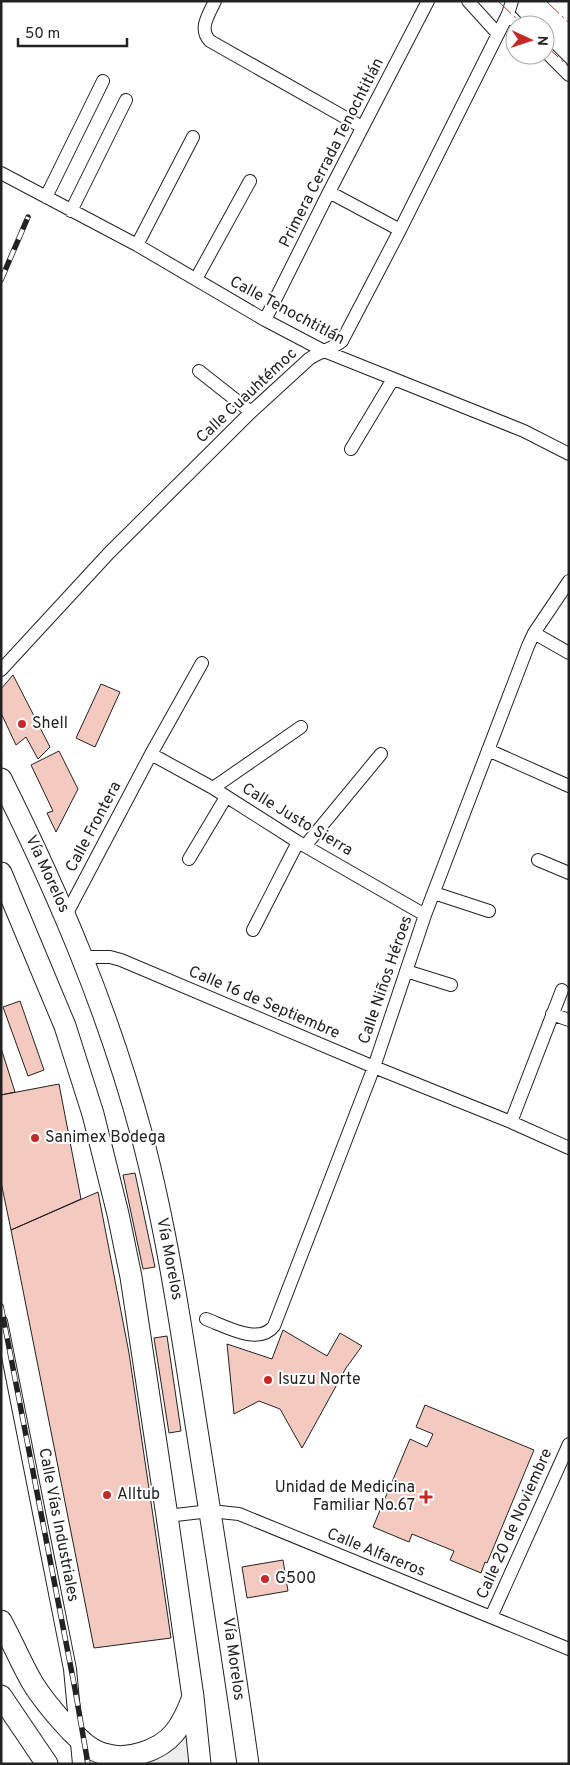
<svg xmlns="http://www.w3.org/2000/svg" width="570" height="1765" viewBox="0 0 570 1765" font-family="Overpass,sans-serif">
  <rect width="100%" height="100%" fill="#fff"/>
  <!-- green -->
  <path fill="#eee" stroke="#6f6f6f" d="M188,1730L189,1764H140Z"/>
  <!-- building -->
  <path fill="#f3c9c0" stroke="#222" d="M13,675L50,747L38,759L26,737L16,745L1,713V689Z
    M101,684L120,692L95,747L76,738Z
    M59,751L78,789L56,832L47,813L53,811L31,765Z
    M20,1001L44,1070L28,1076L3,1007Z
    M1,1048L15,1092L1,1095Z
    M59,1084L81,1199L11,1230L1,1182V1095Z
    M135,1173L155,1267L143,1269L123,1175Z
    M98,1192L129,1353L171,1638L94,1648L11,1230Z
    M283,1330L327,1356L340,1333L362,1346L346,1368L302,1448L280,1409L259,1401L234,1414L227,1344L272,1359Z
    M167,1336L181,1431L169,1433L154,1338Z
    M425,1405L534,1450L487,1563L485,1562L481,1573L450,1560L454,1551L412,1534L409,1542L373,1527L410,1439L427,1447L433,1434L416,1427Z
    M283,1560L288,1591L247,1598L242,1567Z"/>
  <g fill="none" stroke-linecap="round" stroke-linejoin="round">
    <defs>
      <path id="street" d="M215,1C209,14 198,29 210,41L362,127
        M468,1L498,34
        M508,14L519,25
        M545,51L569,75
        M1,173L137,245L265,320L324,351L524,431L569,454
        M329,192L400,230
        M46,197L103,81
        M71,211L126,100
        M137,245L193,137
        M196,279L250,181
        M265,320L329,192L428,1
        M199,371L251,412
        M351,449L393,379
        M534,633L569,653
        M1,670L109,553L251,412L309,359C319,352 332,349 342,341L400,230L508,14L512,1
        M488,750L569,786
        M151,754L213,788L298,842L425,915
        M213,788L301,727
        M305,846L381,754
        M189,859L226,797
        M538,860L569,873
        M434,893L489,911
        M66,915L151,754L202,663
        M253,930L298,842
        M83,957H110L121,960L374,1067L511,1122L569,1148
        M406,971L451,985
        M552,1014L569,1020
        M511,1122L562,990
        M206,1319C225,1326 259,1346 274,1326L374,1067L425,915L528,646L534,633L569,581
        M1,1321L70,1669L79,1764
        M167,1516L210,1511L239,1514L569,1649
        M491,1617L569,1444"/>
      <path id="primary" d="M1,779C59,895 108,1010 142,1136C167,1231 181,1327 196,1424C214,1537 232,1650 248,1764
        M1,873L65,1026L93,1114L118,1214L131,1277L167,1516L193,1697L200,1764
        M1,1621C12,1641 21,1663 32,1682C43,1700 57,1716 70,1730C80,1740 90,1750 104,1754C116,1758 130,1757 142,1753C172,1744 182,1726 193,1697
        M1,1696L47,1764"/>
    </defs>
    <!-- street casing -->
    <use href="#street" stroke="#222" stroke-width="14"/>
    <!-- primary casing -->
    <use href="#primary" stroke="#222" stroke-width="23"/>
    <!-- street -->
    <use href="#street" stroke="#fff" stroke-width="12"/>
    <!-- primary -->
    <use href="#primary" stroke="#fff" stroke-width="21"/>
    <defs>
      <path id="rail" d="M1,280L28,217
        M1,1306L75,1689L88,1764"/>
    </defs>
    <!-- rail casing -->
    <use href="#rail" stroke="#222" stroke-width="5.5"/>
    <!-- rail -->
    <use href="#rail" stroke="#fff" stroke-width="4" stroke-dasharray="11" stroke-linecap="butt"/>
    <!-- power -->
    <path stroke="#c62828" stroke-width="1" stroke-dasharray="18 4 2.5 4" stroke-linecap="butt" d="M498,1L523,25
      M546,1L569,23
      M545,45L569,67"/>
  </g>
  <!-- markers -->
  <g fill="#c62828" stroke="#fff" stroke-width="2">
    <circle cx="22" cy="724" r="5"/>
    <circle cx="35" cy="1138" r="5"/>
    <circle cx="268" cy="1380" r="5"/>
    <circle cx="107" cy="1495" r="5"/>
    <path d="M423.5 1489.5h5v5h5v5h-5v5h-5v-5h-5v-5h5z"/>
    <circle cx="265" cy="1579" r="5"/>
  </g>
  <g text-anchor="middle" dominant-baseline="central" stroke-width="4" stroke-linejoin="round" paint-order="stroke">
    <!-- street labels -->
    <g font-size="16" fill="#222" stroke="#fff">
      <text transform="translate(332 153) rotate(-63)">Primera Cerrada Tenochtitlán</text>
      <text transform="translate(287 311) rotate(28)">Calle Tenochtitlán</text>
      <text transform="translate(247 396) rotate(-43)">Calle Cuauhtémoc</text>
      <text transform="translate(297 820) rotate(31)">Calle Justo Sierra</text>
      <text transform="translate(94 827) rotate(-62)">Calle Frontera</text>
      <text transform="translate(47 874) rotate(65)">Vía Morelos</text>
      <text transform="translate(386 980) rotate(-71)">Calle Niños Héroes</text>
      <text transform="translate(264 1003) rotate(23)">Calle 16 de Septiembre</text>
      <text transform="translate(169 1259) rotate(79)">Vía Morelos</text>
      <text transform="translate(515 1524) rotate(-66)">Calle 20 de Noviembre</text>
      <text transform="translate(58 1525) rotate(79)">Calle Vías Industriales</text>
      <text transform="translate(376 1553) rotate(22)">Calle Alfareros</text>
      <text transform="translate(233 1659) rotate(82)">Vía Morelos</text>
    </g>
    <!-- poi labels -->
    <g font-size="16" fill="#222" stroke="#fff" text-anchor="start">
      <text x="32" y="724">Shell</text>
      <text x="45" y="1138">Sanimex Bodega</text>
      <text x="278" y="1380">Isuzu Norte</text>
      <text x="415" y="1488" text-anchor="end">Unidad de Medicina<tspan x="415" dy="18">Familiar No.67</tspan></text>
      <text x="117" y="1495">Alltub</text>
      <text x="275" y="1579">G500</text>
    </g>
  </g>
  <!-- border -->
  <rect width="570" height="1765" fill="none" stroke="#222222" stroke-width="5"/>
  <!-- north arrow -->
  <g transform="translate(530 40) rotate(93)"><circle r="24" fill="#ffffff" stroke="#a7a7a7"/>
  <path d="M0-4L9 19L0 12L-9 19Z" fill="#c62828"/>
  <text y="-8" font-size="14" font-weight="bold" text-anchor="middle" fill="#222222">N</text>
  </g>
  <!-- scale -->
  <path d="M18 38v8h109v-8" fill="none" stroke="#222222" stroke-width="2.5"/>
  <text x="25" y="38" font-size="15" fill="#222222" stroke="#ffffff" stroke-width="4" paint-order="stroke">50 m</text>
</svg>
